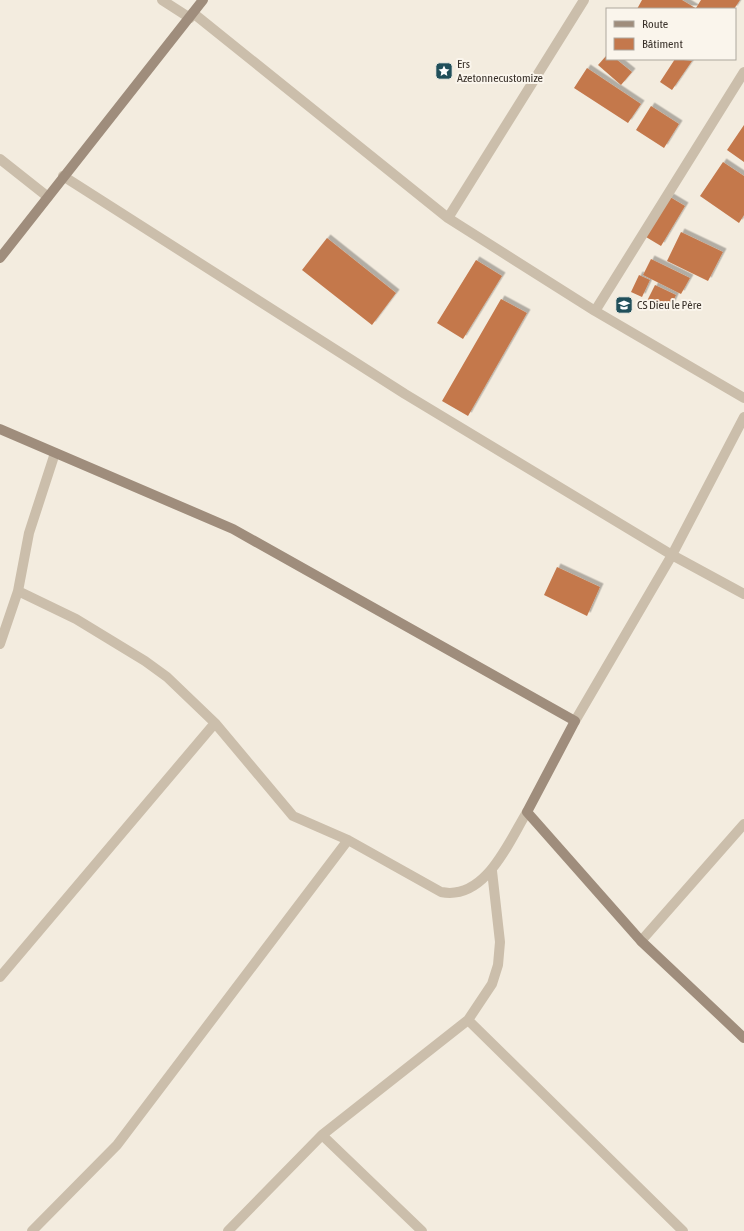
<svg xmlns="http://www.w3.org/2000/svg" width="744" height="1231" viewBox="0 0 744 1231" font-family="'Asap Condensed',sans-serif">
  <defs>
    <filter id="shadow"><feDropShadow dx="3.5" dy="-3.5" stdDeviation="0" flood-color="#0004"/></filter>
  </defs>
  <rect width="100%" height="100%" fill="#f3ecdf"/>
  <!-- building -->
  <path fill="#c4784c" filter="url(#shadow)" d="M642,0H682L697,9H637Z
    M701,0H740L734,9H698L696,8Z
    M607,55V59H616L632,72L621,85L598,65Z
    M675,59L692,61L672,90L660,82Z
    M587,68L641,104L628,123L574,88Z
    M651,106L679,124L664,148L636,130Z
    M744,125V162L727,150Z
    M723,162L744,176V215L739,223L700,196Z
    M670,197L685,206L661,246L646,237Z
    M681,232L723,252L708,281L667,261Z
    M327,238L396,293L372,325L302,270Z
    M651,259L690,278L681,294L643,275Z
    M476,260L502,276L463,339L437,323Z
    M639,275L650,280L642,297L631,292Z
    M655,285L676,295L669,311L647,301Z
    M501,299L527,313L468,416L442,401Z
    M557,567L600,587L587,616L544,595Z"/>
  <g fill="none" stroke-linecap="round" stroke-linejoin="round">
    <!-- street -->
    <path stroke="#cbbeab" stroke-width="10" d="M162,0L190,18
      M193,13L448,218L595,311L744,398
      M0,159L48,197
      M63,176L405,394L672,555L744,594
      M448,218L584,0
      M595,311L744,72
      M18,591L76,619L145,661L167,677L215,723L293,816L348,840L441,892C485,901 508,843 527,812
      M0,644L18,591L29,533L55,453
      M575,721L672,555L744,417
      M641,941L744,824
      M0,977L215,723
      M468,1020L683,1231
      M322,1135L422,1231
      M32,1231L117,1145L348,840
      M228,1231L322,1135L468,1020L492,984L498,965L500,942L492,871"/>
    <!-- secondary -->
    <path stroke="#9f8d7c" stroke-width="10" d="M0,258L203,0
      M0,429L233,529L575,721L527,812L641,941L744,1038"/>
  </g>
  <!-- icons -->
  <defs>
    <symbol id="sight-square" viewBox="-11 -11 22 22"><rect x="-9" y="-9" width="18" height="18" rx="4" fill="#204f5a" stroke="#faf5ec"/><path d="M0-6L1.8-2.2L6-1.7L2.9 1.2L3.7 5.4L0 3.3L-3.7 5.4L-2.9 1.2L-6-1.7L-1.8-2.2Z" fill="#fff"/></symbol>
    <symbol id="school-square" viewBox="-11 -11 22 22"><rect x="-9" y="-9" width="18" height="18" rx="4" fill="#204f5a" stroke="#faf5ec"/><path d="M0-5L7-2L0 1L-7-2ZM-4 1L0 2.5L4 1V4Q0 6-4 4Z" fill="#fff"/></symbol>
  </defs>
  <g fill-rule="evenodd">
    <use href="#sight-square" x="434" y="61" width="20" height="20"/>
    <use href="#school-square" x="614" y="295" width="20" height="20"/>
  </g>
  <g text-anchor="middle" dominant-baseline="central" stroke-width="4" stroke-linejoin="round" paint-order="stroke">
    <!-- poi labels -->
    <g font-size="12" fill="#39312a" stroke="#faf5ec" text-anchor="start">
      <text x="457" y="64">Ers<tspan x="457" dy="14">Azetonnecustomize</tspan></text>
      <text x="637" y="305">CS Dieu le Père</text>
    </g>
  </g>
  <!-- legend -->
  <rect x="606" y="8" width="130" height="52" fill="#faf5ec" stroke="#ada79e"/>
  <rect x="614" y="21" width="20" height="6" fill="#9f8d7c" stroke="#ada79e"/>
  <text x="642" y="28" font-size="12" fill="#39312a">Route</text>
  <rect x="614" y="38" width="20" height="12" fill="#c4784c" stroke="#ada79e"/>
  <text x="642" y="48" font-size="12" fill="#39312a">Bâtiment</text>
</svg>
